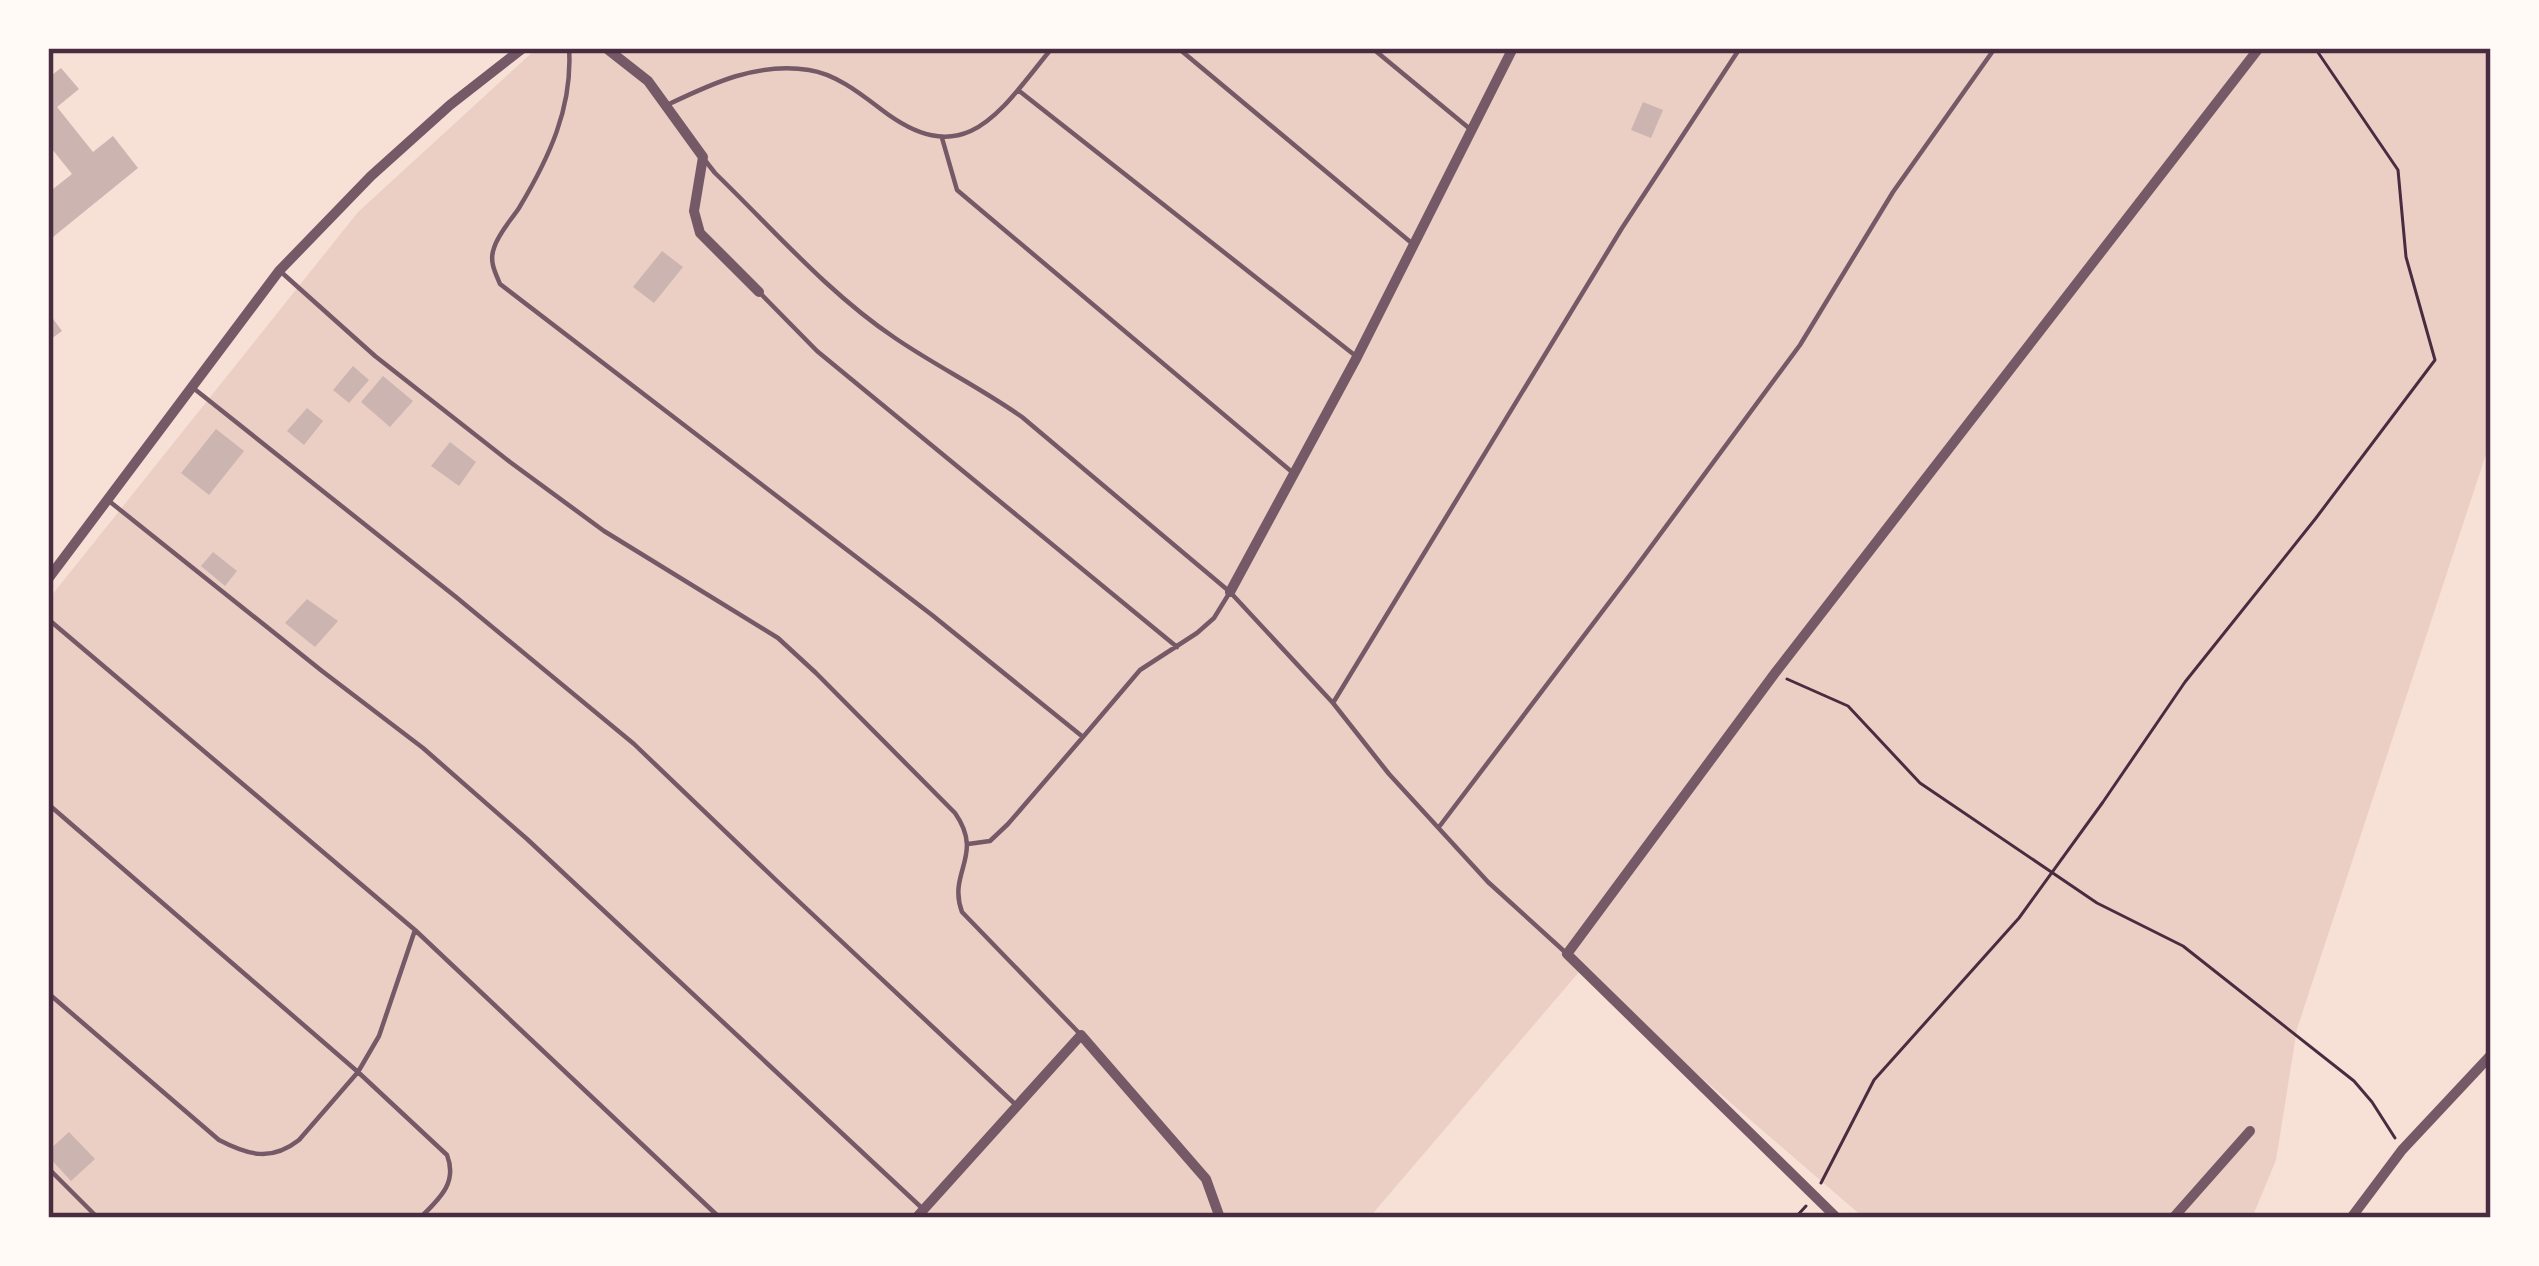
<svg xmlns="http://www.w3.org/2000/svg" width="2539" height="1266" viewBox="0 0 2539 1266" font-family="'PT Sans Narrow',sans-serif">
  <rect width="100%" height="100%" fill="#f7e1d7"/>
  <!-- green -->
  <path fill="#ebcfc5" d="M537,48H2491V439L2297,1029L2276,1160L2252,1218H1864L1579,972L1369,1218H48V600L358,212Z"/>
  <!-- building -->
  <path fill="#ccb4b1" d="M61,68L79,89L57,107L93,152L113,136L138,168L53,237L48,230V193L72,174L48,144V78Z
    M1643,102L1663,110L1651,138L1631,130Z
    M662,251L683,267L654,303L633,287Z
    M48,312L62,331L48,341Z
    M353,366L369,380L349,403L333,390Z
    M383,376L413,401L390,427L361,402Z
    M307,408L323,421L304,445L287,431Z
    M216,429L244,451L209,495L181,473Z
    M450,442L476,462L459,486L431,466Z
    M213,552L237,571L225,586L201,566Z
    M307,599L338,621L315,647L285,623Z
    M69,1132L95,1159L71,1181L48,1156V1151Z"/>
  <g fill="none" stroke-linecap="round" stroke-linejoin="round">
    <!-- path -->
    <path stroke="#4a2c40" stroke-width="3" d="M1787,679L1848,706L1920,783L2097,903L2183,946L2354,1081L2372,1102L2395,1138
      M1821,1183L1874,1080L2019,918L2103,802L2185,682L2316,518L2435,360L2406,257L2398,170L2315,48
      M1795,1218L1806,1206"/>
    <!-- service -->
    <path stroke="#755966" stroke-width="4.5" d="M569,48C573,107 549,158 519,208C511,220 498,234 494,248C489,261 495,272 500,284L932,615L1083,737L1008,824L990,841L968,844
      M1178,48L1414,245
      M1372,48L1470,129
      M1018,90L1357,357
      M667,105C713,83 757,62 809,70C836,74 861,94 882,110C966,174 1000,111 1052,48
      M942,138L957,190L1292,472
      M704,159L715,173C773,229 828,293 895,338C936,366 981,388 1022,417L1230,592
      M280,271L375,356L510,462L604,531L778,638L816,673L955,813C985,856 947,872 962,912L1081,1035
      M761,294L817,351L1177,647
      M192,387L456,597L634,744L777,881L1015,1104
      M109,501L322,671L423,748L527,839L923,1209
      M48,619L415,930L379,1036L358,1072L447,1155C458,1183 439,1199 420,1218
      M1333,703L1622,228L1740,48
      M1083,737L1140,670L1197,633L1214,618L1230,592L1333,703L1389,774L1488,882L1565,952
      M48,804L358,1072L299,1140C271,1162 248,1155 219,1140L48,993
      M1439,827L1633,571L1800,345L1893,192L1995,48
      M415,930L720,1218
      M48,1168L98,1218"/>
    <!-- minor -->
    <path stroke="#755966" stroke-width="10" d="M606,48L648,81L703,157L694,211L700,233L759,292
      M48,579L279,271L371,176L450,105L523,48
      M1230,592L1357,357L1513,48
      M916,1218L1081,1035L1206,1179L1220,1218
      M1837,1218L1567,954L1775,673L2259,48
      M2173,1218L2250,1131
      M2351,1218L2402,1150L2491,1055"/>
  </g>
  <!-- border -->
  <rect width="2539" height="1266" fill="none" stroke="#fffaf5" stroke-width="102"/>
  <rect x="51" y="51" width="2437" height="1164" fill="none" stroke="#4a2c40" stroke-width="4.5"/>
</svg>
